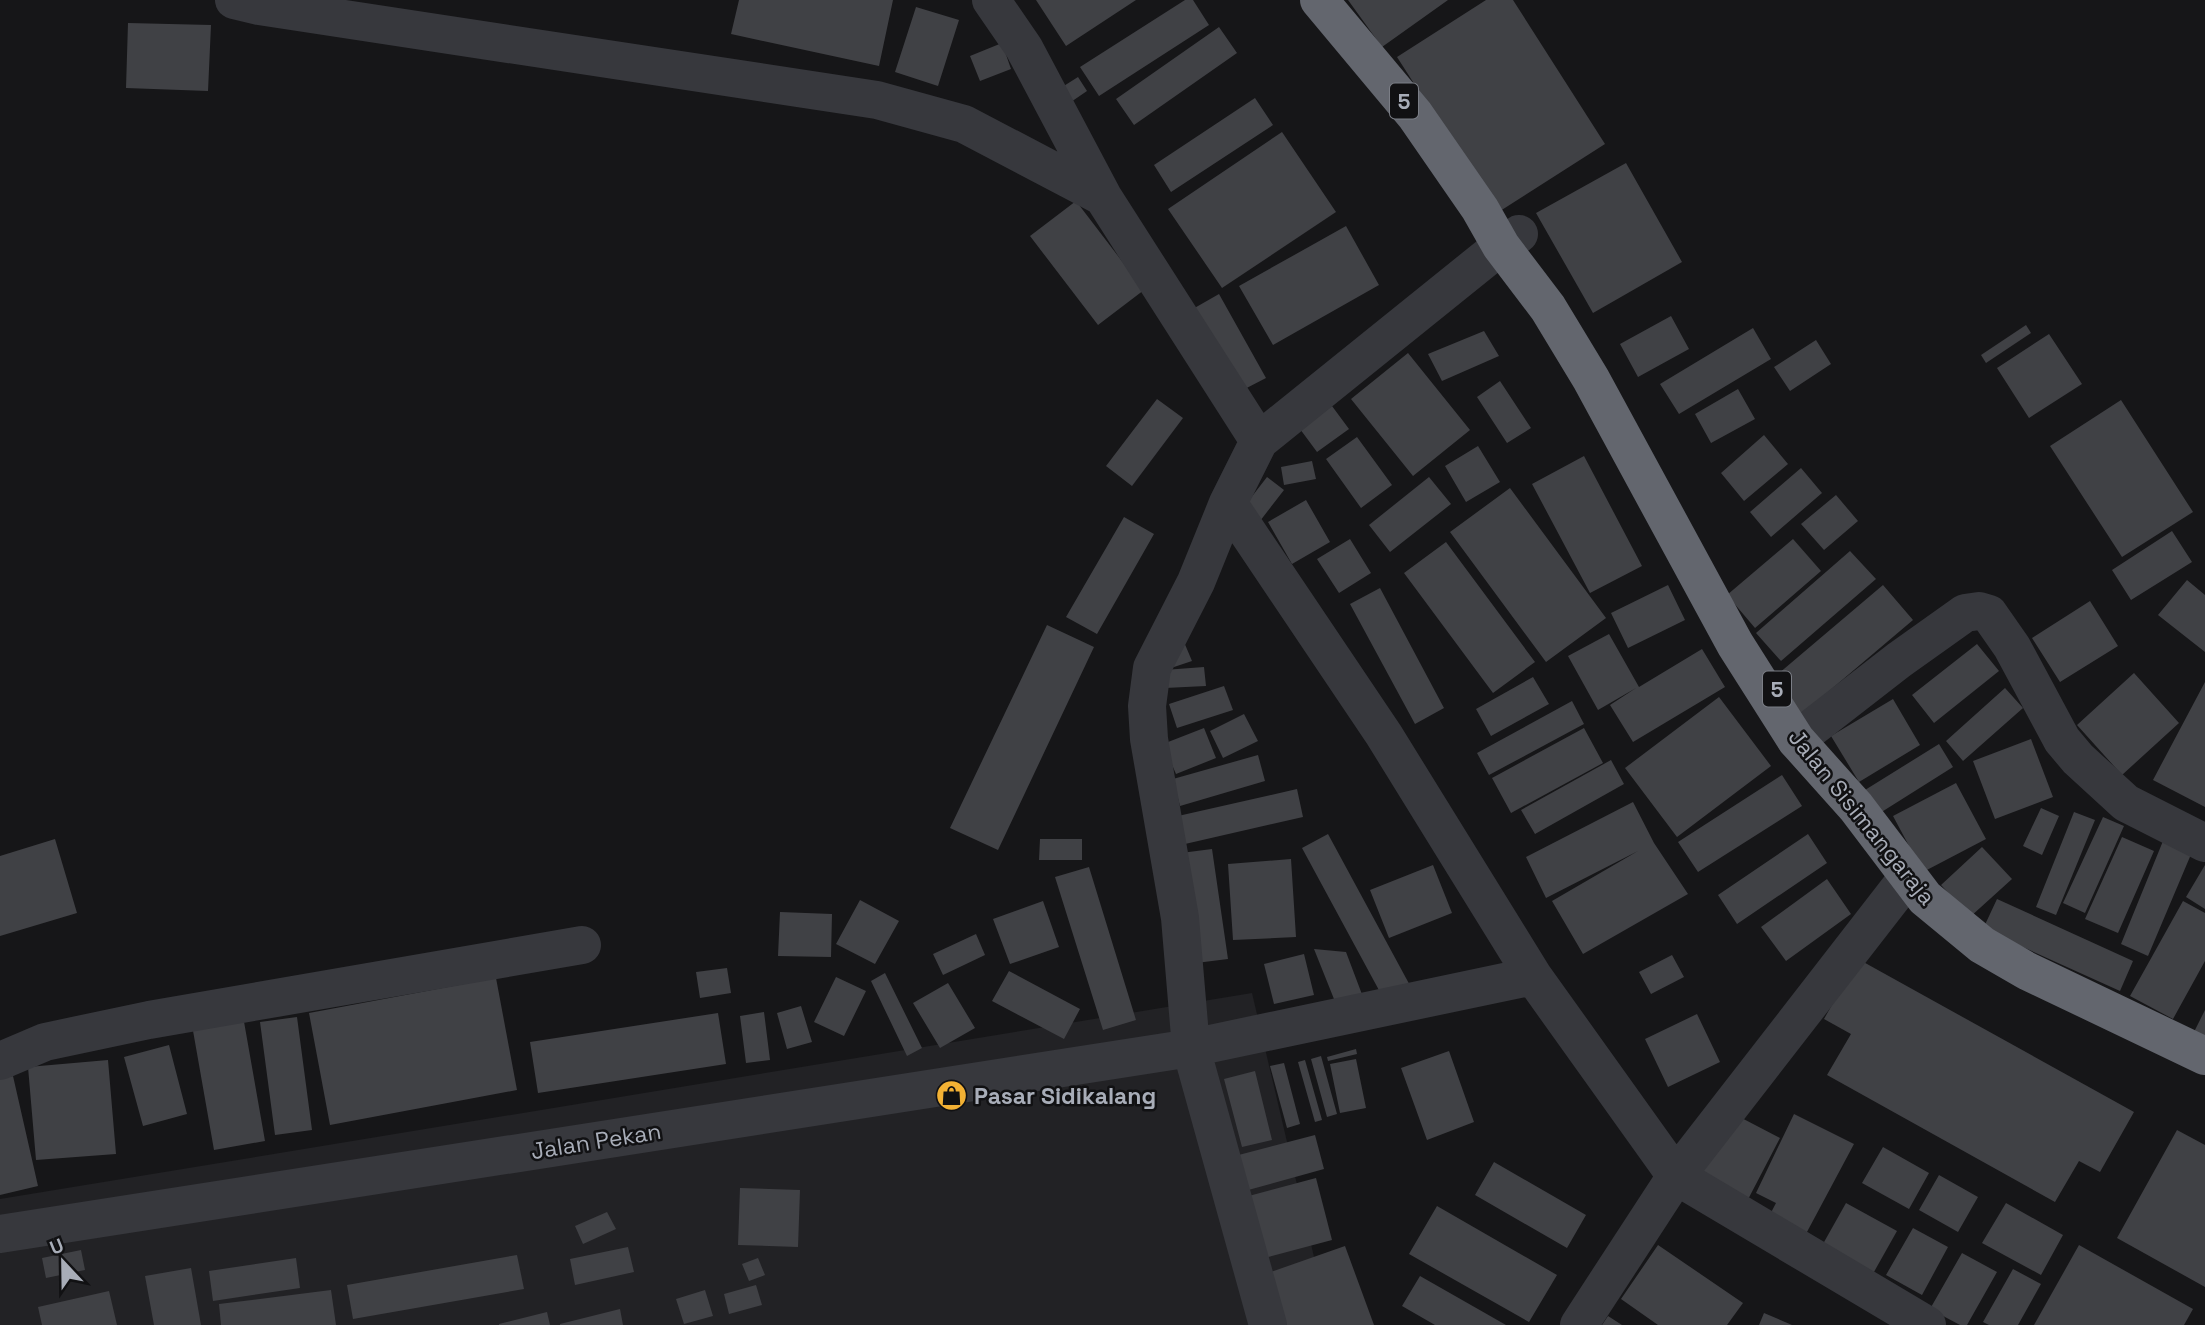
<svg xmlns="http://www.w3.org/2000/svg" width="2205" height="1325" viewBox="0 0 2205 1325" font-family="'Space Grotesk',sans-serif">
  <rect width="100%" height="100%" fill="#161618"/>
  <!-- built -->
  <path fill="#222225" d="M1252,993L1330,1325H0V1199Z"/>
  <!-- building -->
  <path fill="#404145" d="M739,0H893L879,66L731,34Z
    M1036,0H1136L1066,46Z
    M1185,0H1193L1209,25L1099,96L1080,67Z
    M1348,0H1448L1382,47Z
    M1486,0H1513L1605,144L1497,213L1397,57Z
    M916,7L959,20L938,86L895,72Z
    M128,23L211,25L208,91L126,88Z
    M1219,27L1237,53L1134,125L1116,99Z
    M1002,43L1011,69L980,81L970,56Z
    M1078,77L1087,91L1068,104L1059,89Z
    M1255,98L1273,125L1171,192L1154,165Z
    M1282,132L1336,212L1222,288L1168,209Z
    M1626,163L1682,262L1593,313L1536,213Z
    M1076,201L1144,290L1098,325L1030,236Z
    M1346,226L1379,285L1273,345L1239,286Z
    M1219,294L1266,378L1237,393L1191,310Z
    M1671,316L1689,349L1638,377L1620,344Z
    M2026,325L2031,333L1986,363L1981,355Z
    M1753,328L1771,359L1679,414L1660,384Z
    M1484,331L1499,356L1442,381L1428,354Z
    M2049,334L2082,384L2029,418L1997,368Z
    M1816,340L1831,364L1790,391L1774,367Z
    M1408,353L1470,430L1413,476L1351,399Z
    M1500,381L1531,428L1507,443L1477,397Z
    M1738,389L1755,419L1711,443L1695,414Z
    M1157,399L1183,418L1132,486L1106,466Z
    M2121,400L2193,512L2122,557L2050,446Z
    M1332,406L1349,429L1317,452L1300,429Z
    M1764,435L1788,464L1744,501L1721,473Z
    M1357,437L1392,485L1361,508L1326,459Z
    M1478,446L1500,482L1466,502L1445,466Z
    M1584,456L1642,566L1590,593L1532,484Z
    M1312,461L1316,479L1284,485L1281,467Z
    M1801,468L1822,493L1771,537L1750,512Z
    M1267,477L1284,490L1260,521L1243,508Z
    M1429,477L1451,504L1390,552L1369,525Z
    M1510,488L1606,618L1546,662L1450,532Z
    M1836,495L1858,521L1824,550L1801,524Z
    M1306,500L1330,542L1292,564L1268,522Z
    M1124,517L1154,534L1097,634L1066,617Z
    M2172,531L2192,562L2131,600L2112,570Z
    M1350,539L1371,573L1339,593L1317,559Z
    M1793,539L1821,571L1755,628L1727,595Z
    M1446,542L1535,662L1493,693L1404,573Z
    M1850,551L1876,579L1781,661L1756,633Z
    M2187,580L2205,595V652L2158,615Z
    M1668,585L1685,620L1628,648L1611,613Z
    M1883,585L1913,620L1802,714L1772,679Z
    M1380,588L1444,708L1415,724L1350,604Z
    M2090,601L2118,646L2060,682L2032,638Z
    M1047,625L1094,647L998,850L950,828Z
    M1609,634L1639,687L1702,649L1725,687L1633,742L1610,705L1636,688L1598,710L1568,656Z
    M1184,642L1192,661L1174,667L1168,648Z
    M1977,644L1999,671L1934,723L1912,695Z
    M1204,667L1206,686L1165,688L1164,670Z
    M2134,673L2179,723L2122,775L2077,725Z
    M1533,677L1549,704L1491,736L1476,709Z
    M2205,682V807L2153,780Z
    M1224,686L1233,710L1177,728L1169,704Z
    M2005,688L2023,708L1963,761L1946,741Z
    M1719,697L1771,766L1677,837L1625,768Z
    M1893,699L1920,745L1859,782L1831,736Z
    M1572,701L1584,724L1489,775L1477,753Z
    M1244,714L1258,741L1223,758L1210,731Z
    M1204,728L1216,758L1176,774L1163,744Z
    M1584,728L1603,763L1511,813L1492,778Z
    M2031,739L2053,797L1995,819L1973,761Z
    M1939,744L1953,767L1880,813L1865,790Z
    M1258,755L1265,781L1180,806L1173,779Z
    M1611,760L1624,784L1535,834L1521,810Z
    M1782,775L1802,806L1698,872L1678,842Z
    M1956,783L1986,839L1923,872L1893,816Z
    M1297,789L1303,817L1185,844L1178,816Z
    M1633,802L1654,843L1688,894L1583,954L1552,901L1638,851L1546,898L1526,857Z
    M2041,808L2059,816L2042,855L2023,846Z
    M2074,812L2095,820L2056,915L2036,907Z
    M2103,817L2124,826L2085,913L2063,903Z
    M1328,834L1413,991L1387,1005L1302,848Z
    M1808,834L1827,863L1737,924L1718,895Z
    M2122,837L2154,851L2118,933L2085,919Z
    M55,839L77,913L0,936V856Z
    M1040,839H1082V860H1039Z
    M2163,841L2192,852L2148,956L2121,944Z
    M1982,847L2012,879L1970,917L1941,885Z
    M1212,849L1228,959L1196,963L1181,853Z
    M1291,859L1296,937L1233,940L1228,864Z
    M1433,865L1452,913L1389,938L1370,890Z
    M2205,865V909L2186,897Z
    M1089,867L1136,1020L1103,1030L1055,877Z
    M1827,879L1851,914L1786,961L1761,927Z
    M1997,899L2133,961L2120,991L1983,929Z
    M860,900L899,921L875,964L836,944Z
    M1043,901L1059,947L1010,964L993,919Z
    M2183,901L2205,913V961L2173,1019L2130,996Z
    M780,912L832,914L831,957L778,956Z
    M976,934L985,955L943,975L933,954Z
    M1314,949L1346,952L1363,997L1338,1009Z
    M1304,954L1314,995L1274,1004L1264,964Z
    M1672,955L1684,977L1651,994L1639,972Z
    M1858,959L2134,1112L2100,1172L2079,1161L2055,1202L1827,1075L1851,1034L1824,1019Z
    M727,968L731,993L700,998L696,972Z
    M1009,971L1080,1009L1064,1039L992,1001Z
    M885,973L922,1048L907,1056L871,981Z
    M836,977L866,991L844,1036L814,1022Z
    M496,978L517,1090L330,1125L309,1013Z
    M948,983L975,1028L940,1048L913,1003Z
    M801,1006L812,1042L787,1049L777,1013Z
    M2205,1010V1040L2193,1034Z
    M764,1012L770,1060L746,1063L740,1016Z
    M718,1013L726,1064L538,1093L530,1042Z
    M1697,1014L1720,1062L1668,1087L1645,1039Z
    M243,1016L265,1141L214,1150L192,1025Z
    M297,1017L312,1130L275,1135L260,1022Z
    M169,1045L187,1114L143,1126L124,1057Z
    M1356,1049L1357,1054L1328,1061L1327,1057Z
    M1449,1051L1474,1122L1427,1140L1401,1068Z
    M1321,1056L1337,1114L1327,1117L1311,1059Z
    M1356,1059L1366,1108L1340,1113L1330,1064Z
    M108,1060L116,1154L36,1160L28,1067Z
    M1305,1060L1322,1120L1315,1122L1298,1062Z
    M1284,1063L1300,1124L1287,1128L1270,1066Z
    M1255,1071L1272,1140L1242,1147L1224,1079Z
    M13,1076L38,1186L0,1195V1079Z
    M1732,1113L1780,1138L1743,1209L1694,1183Z
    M1794,1114L1854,1144L1800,1245L1764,1226L1776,1203L1756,1193Z
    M2177,1130L2205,1145V1287L2117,1238Z
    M1315,1135L1324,1169L1241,1192L1231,1157Z
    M1883,1147L1929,1173L1909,1209L1862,1183Z
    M1494,1162L1586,1215L1567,1248L1475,1195Z
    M1939,1175L1978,1197L1958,1232L1919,1210Z
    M1316,1178L1332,1240L1261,1259L1245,1197Z
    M740,1188L800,1190L798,1247L738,1245Z
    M1846,1203L1897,1231L1870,1279L1819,1251Z
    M2006,1203L2063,1235L2041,1275L1982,1243Z
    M1437,1206L1557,1275L1529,1322L1409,1254Z
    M607,1212L616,1229L583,1244L575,1226Z
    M1913,1228L1948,1247L1922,1295L1886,1275Z
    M1658,1245L1743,1303L1727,1325H1658L1621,1299Z
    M2079,1245L2193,1309L2184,1325H2034Z
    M1345,1246L1374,1325H1286L1268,1273Z
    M628,1247L634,1272L575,1285L570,1259Z
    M81,1250L85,1270L46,1278L42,1258Z
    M1962,1253L1997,1272L1967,1325H1960L1930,1309Z
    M517,1255L524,1289L353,1319L347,1285Z
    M296,1258L300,1288L213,1301L209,1271Z
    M758,1258L765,1275L749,1281L742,1264Z
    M191,1268L201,1325H154L145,1276Z
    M2013,1269L2041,1284L2018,1325H1989L1983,1322Z
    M1420,1276L1506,1325H1435L1402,1306Z
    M756,1285L762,1305L729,1314L724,1294Z
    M331,1290L336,1325H221L219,1304Z
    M705,1290L713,1316L684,1324L676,1299Z
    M109,1291L117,1325H42L38,1307Z
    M620,1309L623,1325H560V1324Z
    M547,1312L550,1325H499V1324Z
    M1764,1313L1792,1325H1759Z
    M1608,1316L1622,1325H1602Z"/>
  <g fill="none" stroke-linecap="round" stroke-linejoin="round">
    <!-- minor -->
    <path stroke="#37383d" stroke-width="38" d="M234,0L259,6L877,100L964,124L1103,197L1259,441
      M991,0L1024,48L1103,197
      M1228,503L1384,735L1533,976L1676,1176L1927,1325
      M1796,740L1899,660L1965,613L1979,611L1989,614L2012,647L2062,740L2078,759L2126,803L2205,843
      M0,1061L45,1042L149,1020L582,945
      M0,1234L1191,1048L1533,976
      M1268,1325L1191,1048L1180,918L1149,739L1147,706L1152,668L1196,582L1228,503L1259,441L1501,246L1519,234
      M1579,1325L1676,1176L1908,877"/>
    <!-- highway -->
    <path stroke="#63666e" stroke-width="38" d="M1319,0L1415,115L1480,209L1501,246L1548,308L1591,379L1735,644L1796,740L1856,807L1925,898L1982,945L2027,971L2205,1056"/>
  </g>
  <!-- icons -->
  <defs>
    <symbol id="shop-disc" viewBox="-11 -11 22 22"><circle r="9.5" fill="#f2b134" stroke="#111113"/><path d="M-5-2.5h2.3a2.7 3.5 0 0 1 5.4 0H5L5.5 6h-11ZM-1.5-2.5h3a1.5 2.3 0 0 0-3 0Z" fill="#111"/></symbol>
  </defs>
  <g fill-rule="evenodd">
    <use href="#shop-disc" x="934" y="1078" width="35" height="35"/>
  </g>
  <g text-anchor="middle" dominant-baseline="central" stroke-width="5" stroke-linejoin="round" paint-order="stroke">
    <!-- shield labels -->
    <g fill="#111113" stroke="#7b7e86" stroke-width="2">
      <rect x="1390" y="83.5" width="28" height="35" rx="5"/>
      <rect x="1763" y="671.5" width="28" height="35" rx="5"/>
    </g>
    <g font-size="21" font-weight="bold" fill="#a8adb8">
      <text x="1404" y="101">5</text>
      <text x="1777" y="689">5</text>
    </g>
    <!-- street labels -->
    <g font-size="23" fill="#a8adb8" stroke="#111113">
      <text transform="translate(1862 817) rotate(51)">Jalan Sisimangaraja</text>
      <text transform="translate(596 1141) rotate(-9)">Jalan Pekan</text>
    </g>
    <!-- poi labels -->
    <g font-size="23" font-weight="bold" fill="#a8adb8" stroke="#111113" text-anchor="start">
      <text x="974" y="1096">Pasar Sidikalang</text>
    </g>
  </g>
  <!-- north arrow -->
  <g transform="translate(63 1262) rotate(338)" stroke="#111113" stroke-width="5" paint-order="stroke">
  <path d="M0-5L12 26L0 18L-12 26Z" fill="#a8adb8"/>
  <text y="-10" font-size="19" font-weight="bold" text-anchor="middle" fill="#a8adb8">U</text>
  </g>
</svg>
